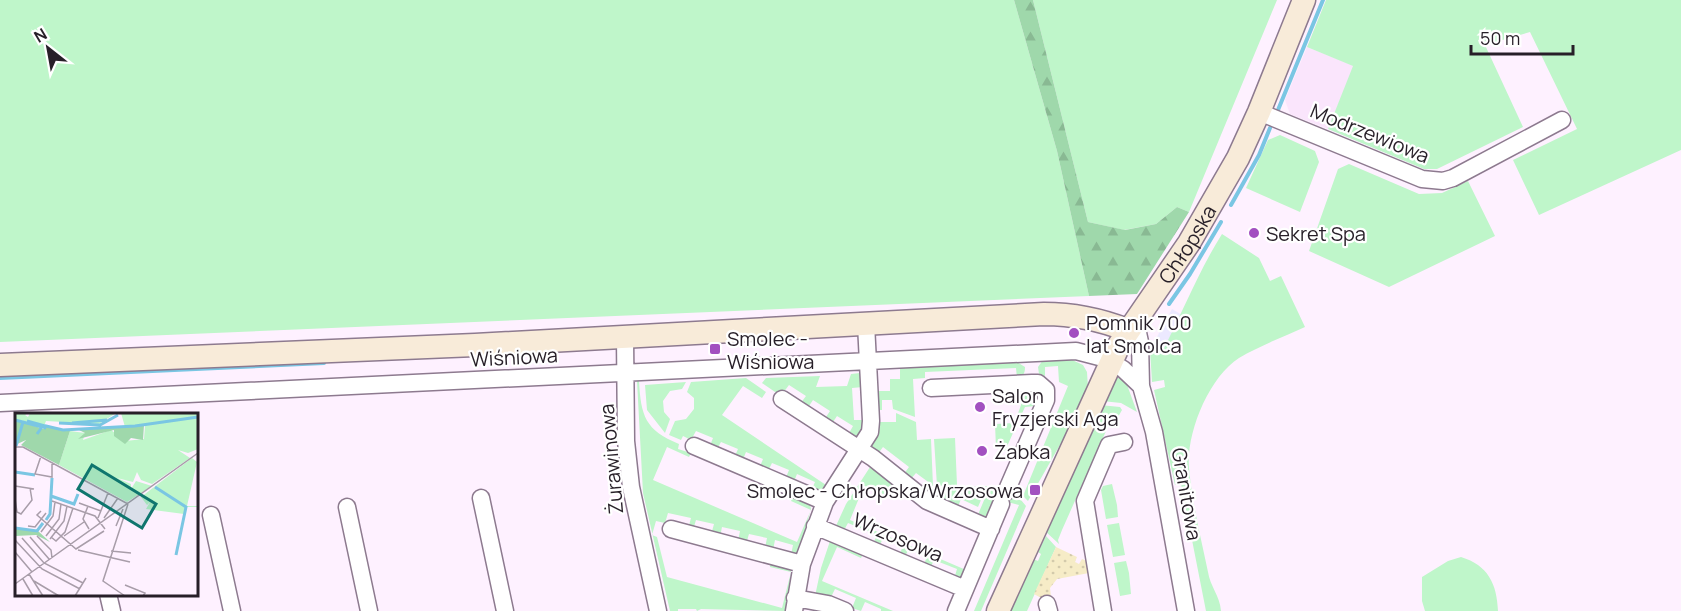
<svg xmlns="http://www.w3.org/2000/svg" width="1681" height="611" viewBox="0 0 1681 611" font-family="Manrope,sans-serif">
  <defs>
    <pattern id="forest-firs" width="22" height="20" patternUnits="userSpaceOnUse" patternTransform="scale(1.5)"><rect width="22" height="20" fill="#9fd8ab"/><path d="M5 1l3.5 6h-7zM16 11l3.5 6h-7z" fill="#89b993"/></pattern>
    <pattern id="sand-dots" width="8" height="8" patternUnits="userSpaceOnUse" patternTransform="scale(1.5)"><rect width="8" height="8" fill="#f6ecc7"/><path d="M2 2h.1M6 6h.1" fill="none" stroke="#d3caab" stroke-width="1.8" stroke-linecap="round"/></pattern>
  </defs>
  <rect width="100%" height="100%" fill="#fef1ff"/>
  <!-- built -->
  <path fill="#fae5fc" d="M1307,47L1354,66L1328,129L1290,114L1285,100Z"/>
  <!-- industrial -->
  <path fill="#ece9ff" d="M1172,309L1182,315L1161,354L1150,350Z"/>
  <!-- green -->
  <path fill="#bff6ca" d="M0,0H1014L1057,151L1089,296L0,342Z
    M1033,0H1277L1189,212L1177,207L1156,224L1124,230L1088,222Z
    M1326,0H1681V150L1539,215L1513,160L1577,129L1530,32L1485,45L1523,127L1437,169H1424L1328,129L1353,66L1307,47Z
    M1280,135L1315,151L1319,162L1300,212L1246,188L1268,140Z
    M1349,164L1419,194L1442,193L1468,181L1495,236L1389,287L1309,251L1338,169Z
    M1222,234L1259,258L1270,281L1281,276L1305,327C1283,337 1259,346 1239,358C1209,377 1186,433 1189,468C1192,503 1201,538 1208,572C1210,586 1220,596 1221,611H1206L1181,484L1175,485L1154,390L1165,387L1164,380L1152,382L1150,350L1161,354C1182,314 1198,272 1222,234Z
    M1070,359L1083,365L1087,372L1088,388L1069,429L1028,501L1023,496L1068,386L1059,382L1058,366L1045,367V376L1039,374L1038,367L1043,360Z
    M1017,362L1025,367C1025,374 1023,376 1017,378L1016,368L925,372V378L913,379L915,417L893,409L892,400H882V410H876V391H890V379H900V368Z
    M860,373L863,387L852,388L854,420H864V427L857,437L848,435L853,426L837,416L831,425L824,420L830,411L813,400L807,409L800,404L806,396L789,385L783,393L780,391L778,394L762,383L766,378L820,376L816,387L847,386L851,374Z
    M746,378L766,392L762,398L743,386L722,415L826,485L822,492L811,491L815,482L797,474L793,484L785,480L789,470L772,463L767,473L759,469L763,459L746,452L742,462L734,458L738,449L721,442L716,451L709,448L713,438L696,431L691,440L683,436L681,440L669,435L675,421L686,419L694,409V398L687,392L691,382Z
    M1117,378H1122L1126,382L1137,412L1121,403L1102,401L1112,381Z
    M637,381H639C641,416 645,430 679,444L678,449L691,453L689,457L667,447L653,480L797,542L811,510L791,501L793,495L810,504L811,509L800,548L798,552L791,555L793,545L775,540L773,550L765,548L767,538L749,534L746,544L738,541L740,531L722,527L720,537L711,535L714,524L696,520L693,530L688,529L691,518L668,513L665,523L656,521L652,535L657,537L667,577L782,608L791,572L770,567L771,561L791,571V572L786,611L701,609L697,611L696,609H678V611H670L643,493Z
    M686,382L682,389L670,391L663,401L664,412L670,419L665,433L647,410L645,385Z
    M1032,390L1038,396L1035,406L1025,407L1019,420L1016,419L1021,405L1020,397L1023,392Z
    M1100,405L1120,407L1122,410L1114,424L1110,422L1062,530L1058,540L1059,544L1045,531Z
    M896,413L916,422L917,440L931,439L933,486H929L931,484L916,473L910,480L903,475L909,467L883,447L877,455L871,449L877,422H896Z
    M1014,423L1017,424L1005,451L996,448L995,424Z
    M955,438L957,485L937,486L934,439Z
    M872,464L894,482L888,496L864,486L850,520L966,570L962,577L954,579L957,569L934,560L930,569L923,566L927,557L909,549L904,558L899,556L903,546L883,538L879,547L873,544L877,535L848,523L843,532L835,528L846,504Z
    M1112,484L1117,505L1118,517L1106,519L1101,490L1103,486Z
    M987,486L978,507L961,499L957,509L927,494L931,489Z
    M990,486H1002L999,495L1021,500L1026,506L981,611H974L1019,505L996,499L987,517H977Z
    M1119,523L1125,555L1113,557L1107,525Z
    M1046,536L1056,547L1027,611H1005L1033,559L1038,561L1041,554L1038,552Z
    M831,538L864,552L861,558L837,547L822,581L893,611H881V609L865,602L861,611L852,608L856,598L835,589L830,599L815,596L821,568Z
    M1461,557C1488,565 1497,584 1498,611H1425L1422,601V577L1448,561Z
    M1126,561L1129,573L1131,594L1120,596L1114,563Z"/>
  <!-- forest -->
  <path fill="url(#forest-firs)" d="M1014,0H1033L1088,222L1125,230L1156,224L1177,207L1189,212L1137,294L1089,296L1057,151Z"/>
  <!-- sand -->
  <path fill="url(#sand-dots)" d="M1056,547L1077,557L1075,562L1079,564L1082,559L1087,561L1089,573L1057,579L1050,588L1051,597L1043,599L1034,594Z"/>
  <g fill="none" stroke-linecap="round" stroke-linejoin="round">
    <!-- stream -->
    <path stroke="#7ac6e3" stroke-width="4" d="M1278,110L1323,0
      M1231,205L1259,155L1270,128
      M1169,304L1190,274L1221,222
      M0,378L324,363"/>
    <defs>
      <path id="street" d="M1259,112L1422,179L1443,181L1453,178L1562,120
        M1135,319L1140,342L1141,386L1154,432L1186,611
        M625,337L626,441L631,487L658,611
        M1110,361L1123,369L1141,386
        M931,388L1032,383H1038L1046,390V400L1006,492
        M782,399L873,458L927,501L991,529
        M0,403L1076,351L1103,358
        M694,446L825,502
        M481,498L505,611
        M347,507L369,611
        M211,515L232,611
        M815,526L965,589
        M671,529L802,564
        M108,594L112,611
        M795,598L828,604L845,611
        M1047,604L1049,611
        M794,611L802,564L825,502L870,432L871,421L866,324
        M956,611L1001,504
        M1103,611L1085,501L1109,445L1124,442"/>
      <g id="secondary">
        <path d="M0,365L475,345L1044,314C1074,314 1099,319 1127,330"/>
        <path id="s1" d="M998,611L1119,345L1189,243L1238,158L1259,112L1304,0"/>
      </g>
    </defs>
    <!-- street casing -->
    <use href="#street" stroke="#8d7a8f" stroke-width="19"/>
    <!-- secondary casing -->
    <use href="#secondary" stroke="#8d7a8f" stroke-width="25"/>
    <!-- street -->
    <use href="#street" stroke="#fff" stroke-width="16"/>
    <!-- secondary -->
    <use href="#secondary" stroke="#f8ebd9" stroke-width="22"/>
  </g>
  <!-- markers -->
  <g fill="#a250c0" stroke="#fff" stroke-width="2">
    <circle cx="1254" cy="233" r="6"/>
    <circle cx="1074" cy="333" r="6"/>
    <rect x="709" y="343" width="12" height="12" rx="3"/>
    <circle cx="980" cy="407" r="6"/>
    <circle cx="982" cy="451" r="6"/>
    <rect x="1029" y="484" width="12" height="12" rx="3"/>
  </g>
  <g text-anchor="middle" dominant-baseline="central" stroke-width="4.5" stroke-linejoin="round" paint-order="stroke">
    <!-- street labels -->
    <g font-size="20" fill="#271f28" stroke="#fff">
      <text transform="translate(1370 133) rotate(22)">Modrzewiowa</text>
      <text stroke="none"><textPath href="#s1" startOffset="414">Chłopska</textPath></text>
      <text transform="translate(514 357) rotate(-3)">Wiśniowa</text>
      <text transform="translate(611 459) rotate(-95)">Żurawinowa</text>
      <text transform="translate(1187 494) rotate(80)">Granitowa</text>
      <text transform="translate(898 537) rotate(23)">Wrzosowa</text>
    </g>
    <!-- poi labels -->
    <g font-size="20" fill="#271f28" stroke="#fff" text-anchor="start">
      <text x="1266" y="233">Sekret Spa</text>
      <text x="1086" y="322">Pomnik 700<tspan x="1086" dy="23">lat Smolca</tspan></text>
      <text x="727" y="338">Smolec -<tspan x="727" dy="23">Wiśniowa</tspan></text>
      <text x="992" y="395">Salon<tspan x="992" dy="23">Fryzjerski Aga</tspan></text>
      <text x="994" y="451">Żabka</text>
      <text x="1023" y="490" text-anchor="end">Smolec - Chłopska/Wrzosowa</text>
    </g>
  </g>
  <!-- overview -->
  <g transform="translate(15 413)">
    <rect width="183" height="183" fill="#fef1ff"/>
    <path d="M0,0H13L10,2L13,4L15,0H101L84,11L31,8L29,13L0,6ZM106,0H183V36L173,40L163,37L175,45L137,71L126,67L122,59L118,69L102,65L116,71V76L121,68L137,73L112,89L44,52L55,18L70,20L68,27L96,17L110,28L129,26L130,13L110,14ZM177,45L182,49L172,93H182L183,94H171L169,101L131,96L135,89L132,92L126,84Z" fill="#bff6ca"/>
    <path d="M0,6L28,16L31,13L55,18L44,52L6,32L11,27L0,32ZM129,12L128,27L116,25L110,31L99,23V17L63,26L70,20L64,17ZM29,109L23,118L35,129L21,122L0,123V115L22,118Z" fill="#9fd8ab"/>
    <path fill="none" stroke="#7ac6e3" stroke-width="3" d="M0,7L27,14L22,21M12,8L30,13M44,10L85,12L103,2M57,10L92,7M29,16L31,13L48,17L120,13L183,4M1,33L8,9M0,59L20,62M140,74L171,94L161,142M36,83L59,91L63,81M31,107L35,101L37,65M0,115L22,118L28,110"/>
    <path fill="none" stroke="#a89da9" stroke-width="1.5" d="M0,34H8L113,91M26,43L20,61L37,64V49M0,73L19,76M0,86L2,99L6,101L17,87L15,75M37,88L80,103L90,116M64,90L86,98M73,93L68,106L74,116M26,98L22,102L61,136L89,118M83,105L93,80M89,105L103,85M13,113L20,114L31,100M101,113L108,96M26,119L38,103L40,89M22,123L36,137L37,145M31,123L44,106L46,91M49,123L69,109M15,124L34,146M36,124L41,128L50,119L58,95M7,125L29,150L68,170M35,126L49,108L52,93M0,127L27,156L65,176M63,137L115,149M96,138L116,140M0,139L17,159M14,161L28,183M8,166L18,183M19,168L44,183M0,171L183,40M110,172L130,180L128,183M60,183L71,165M110,183L88,168L113,91"/>
    <path fill="#0f766e" fill-opacity="0.15" stroke="#0f766e" stroke-width="3" d="M77,52L141,91L127,115L63,76Z"/>
    <rect width="183" height="183" fill="none" stroke="#271f28" stroke-width="3"/>
  </g>
  <!-- north arrow -->
  <g transform="translate(48 48) rotate(329)" stroke="#ffffff" stroke-width="4.5" paint-order="stroke">
  <path d="M0-4.5L10 22L0 15L-10 22Z" fill="#271f28"/>
  <text y="-9" font-size="16" font-weight="bold" text-anchor="middle" fill="#271f28">N</text>
  </g>
  <!-- scale -->
  <path d="M1471 45v9h102v-9" fill="none" stroke="#271f28" stroke-width="3"/>
  <text x="1480" y="45" font-size="18" fill="#271f28" stroke="#ffffff" stroke-width="4.5" paint-order="stroke">50 m</text>
</svg>
